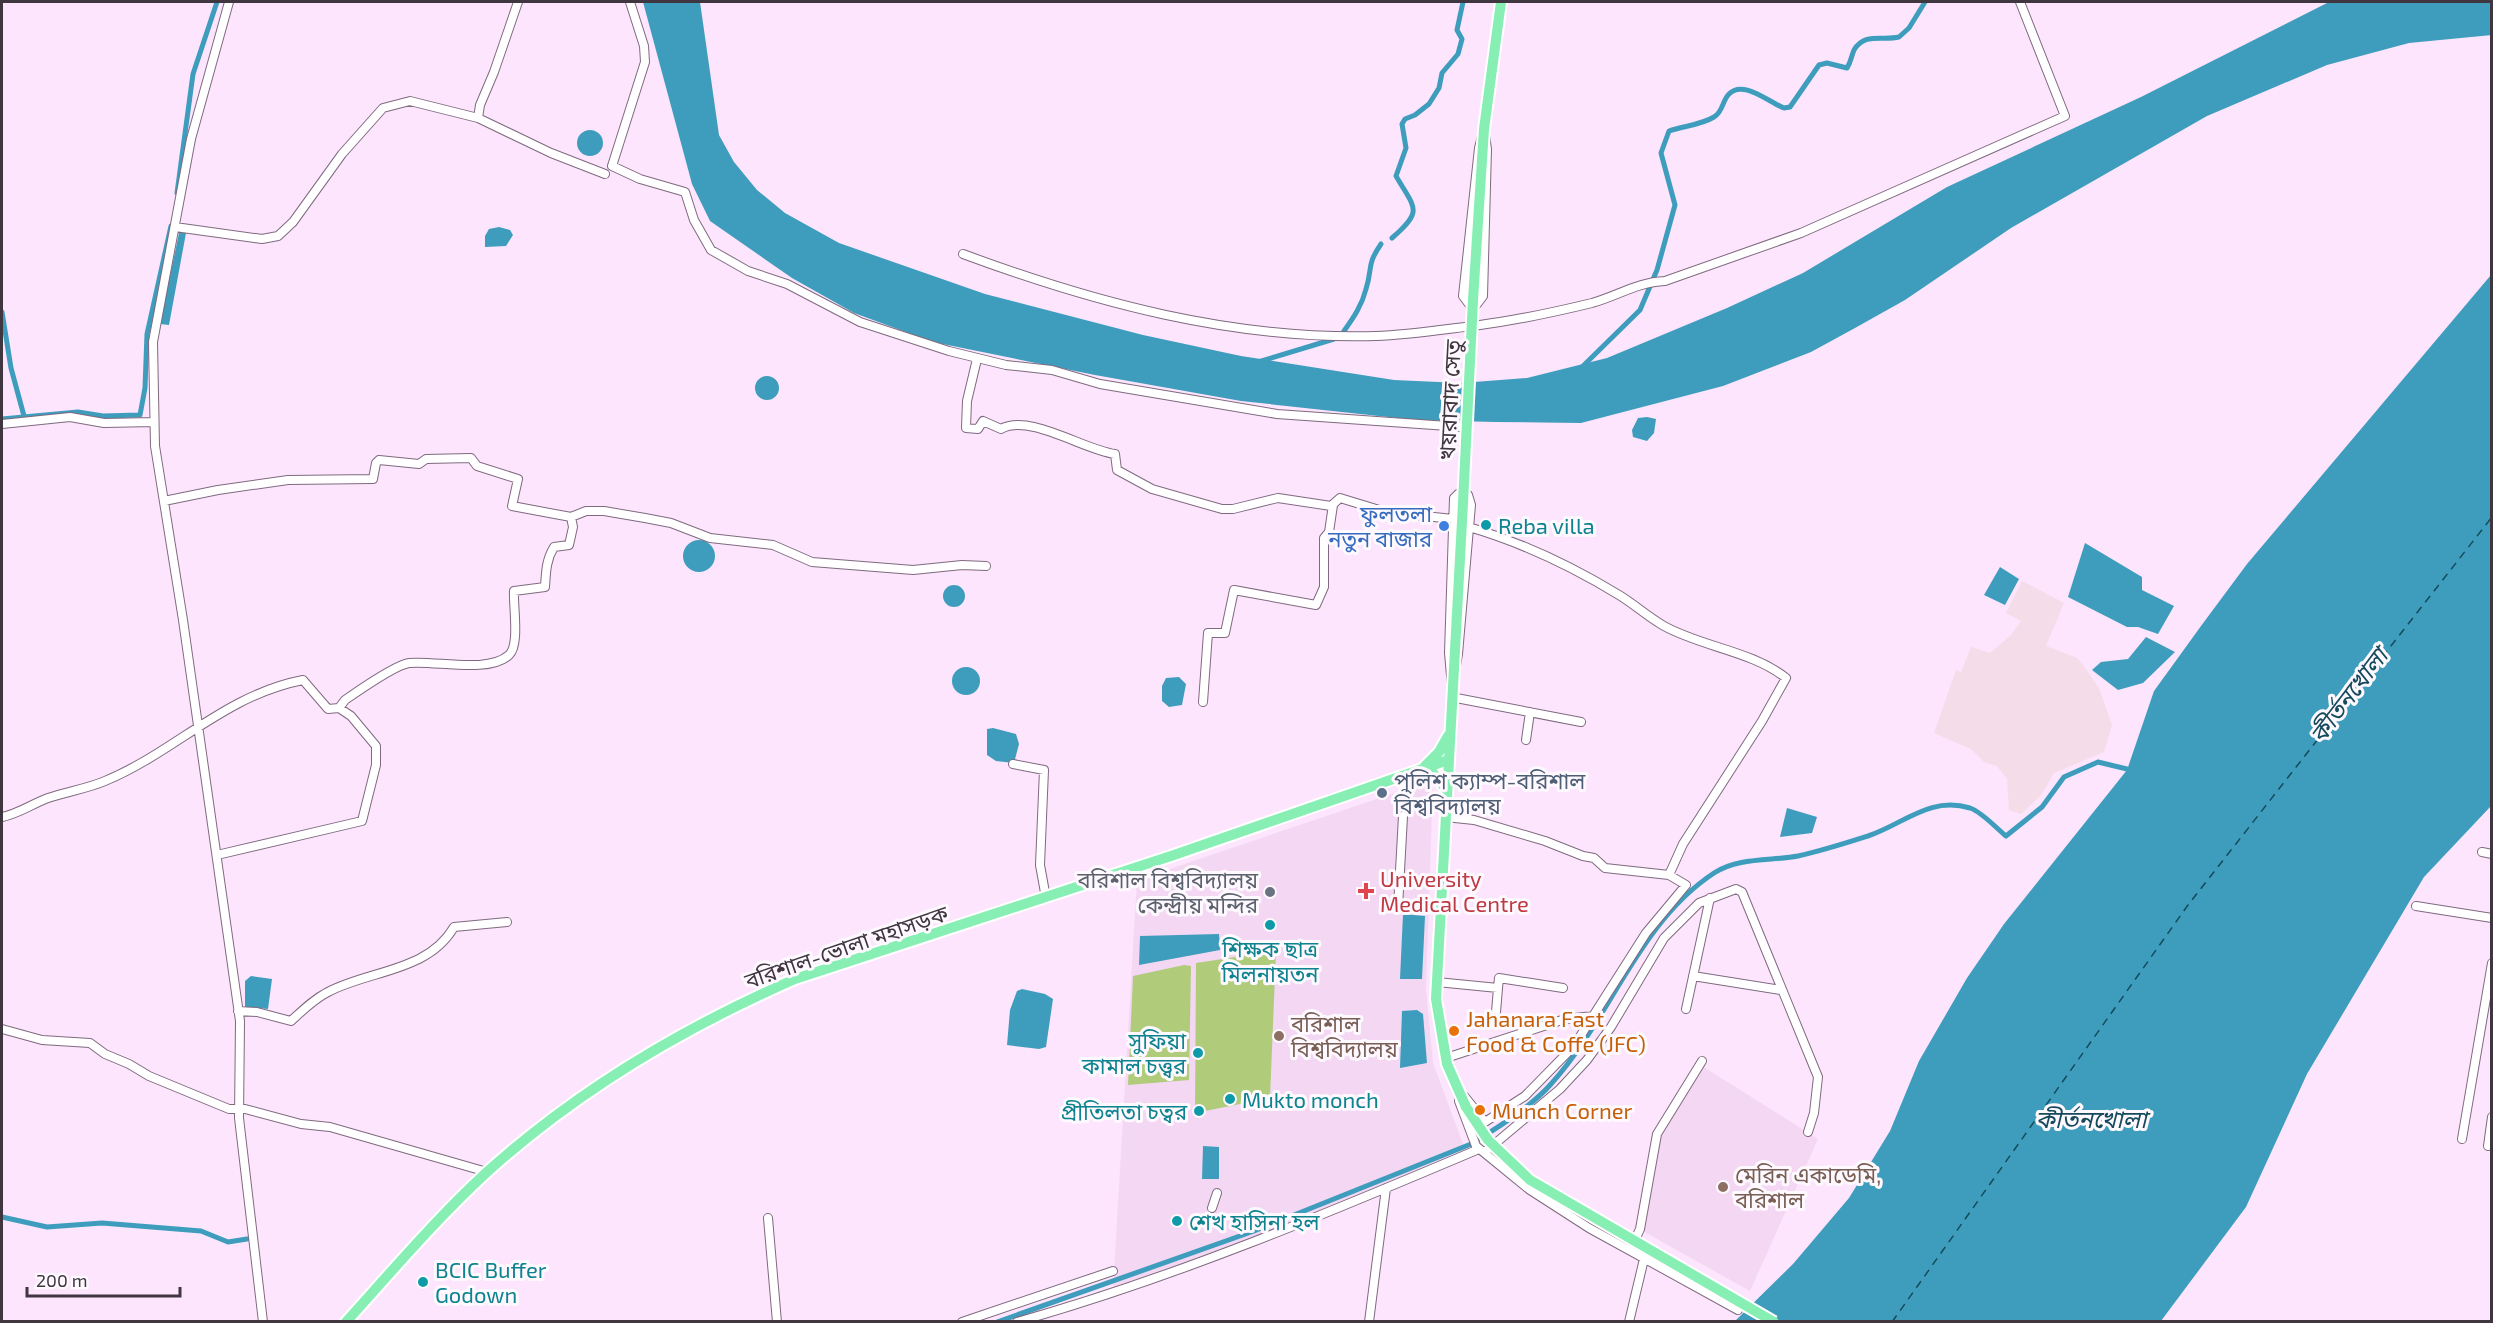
<svg xmlns="http://www.w3.org/2000/svg" width="2493" height="1323" viewBox="0 0 2493 1323" font-family="'Exo 2','Noto Sans Bengali',sans-serif">
  <rect width="100%" height="100%" fill="#fce5fd"/>
  <!-- industrial -->
  <path fill="#f4dce8" d="M2022,581L2064,603L2046,646L2077,658L2083,665L2099,688L2112,725L2104,752L2054,773L2041,795L2021,814L2009,810L2007,779L1997,766L1984,762L1971,749L1934,733L1956,670L1961,672L1971,647L1990,653L2011,635L2021,621L2006,613Z"/>
  <!-- built -->
  <path fill="#f3d7f3" d="M1433,780L1426,989L1433,1063L1466,1152L1304,1221L1113,1290L1137,880Z
    M1702,1066L1818,1139L1750,1291L1641,1230L1661,1133Z"/>
  <!-- green -->
  <path fill="#b0cc7b" d="M1276,951L1270,1098L1195,1113L1196,963Z
    M1184,965L1191,966L1189,1080L1128,1085L1133,976Z"/>
  <!-- water -->
  <path fill="#3e9dbd" d="M643,2H700L719,135L734,162L757,190L785,213L839,243L985,294L1143,335L1241,356L1394,380L1461,383L1527,378L1607,358L1727,308L1803,273L1947,187L2141,97L2329,2H2491L2492,35L2409,43L2327,65L2207,116L2011,228L1905,300L1855,328L1811,352L1723,386L1581,423L1495,422L1416,420L1241,401L1095,375L933,342L854,313L792,278L710,221L692,184Z
    M577 143a13 13 0 1 1 26 0a13 13 0 1 1-26 0Z
    M499,227L510,230L513,235L506,246L485,247V236L489,229Z
    M179,233H186L169,325L160,324Z
    M2491,275V806L2424,877L2307,1074L2246,1207L2161,1321L1734,1322L1793,1264L1849,1198L1890,1131L1919,1061L1967,978L2004,924L2127,770L2154,691L2201,626L2247,564Z
    M755 388a12 12 0 1 1 24 0a12 12 0 1 1-24 0Z
    M1647,417L1656,419L1654,433L1647,441L1633,437L1632,430L1638,418Z
    M683 556a16 16 0 1 1 32 0a16 16 0 1 1-32 0Z
    M2085,543L2142,577V590L2174,606L2158,634L2138,627H2127L2068,597Z
    M2000,567L2019,579L2005,605L1984,595Z
    M943 596a11 11 0 1 1 22 0a11 11 0 1 1-22 0Z
    M2146,637L2175,652L2143,683L2118,690L2092,670L2101,662L2128,659Z
    M952 681a14 14 0 1 1 28 0a14 14 0 1 1-28 0Z
    M1179,677L1186,684L1182,705L1169,707L1162,701V686L1166,678Z
    M993,728L1016,734L1019,744L1014,763L996,761L987,755V729Z
    M1787,808L1817,817L1812,833L1780,837Z
    M1403,914L1425,916L1422,979H1400Z
    M1219,934L1220,950L1139,965L1140,936Z
    M251,976L272,979L268,1009L245,1007V981Z
    M1022,989L1045,994L1053,999L1046,1047L1039,1049L1007,1045L1010,1010L1017,991Z
    M1417,1010L1423,1014L1427,1063L1400,1068L1402,1011Z
    M1203,1146L1219,1147V1179H1202Z"/>
  <g fill="none" stroke-linecap="round" stroke-linejoin="round">
    <!-- canal -->
    <path stroke="#3e9dbd" stroke-width="5" d="M177,193L193,74L217,2
      M1392,238C1424,210 1415,209 1396,176L1406,148L1402,124L1405,119L1415,115L1429,104L1439,88L1442,73L1458,54L1462,39L1457,30L1463,2
      M2,312L11,368L24,416
      M1344,331C1354,317 1362,305 1366,289C1373,267 1366,266 1381,244
      M1258,362L1334,339
      M1581,368L1640,310L1657,270L1675,205L1661,153L1669,131C1683,126 1701,125 1714,117C1723,112 1722,101 1729,94C1743,79 1770,103 1784,108L1790,107L1819,65L1827,63L1847,68C1851,62 1851,57 1854,50C1865,32 1882,41 1899,37L1909,28L1925,2
      M2,419L78,412L103,416L140,415L145,388L147,334L171,226
      M2,1217L47,1227L102,1223L201,1231L228,1242L247,1239
      M997,1322L1254,1231L1471,1144C1496,1129 1532,1106 1551,1084C1611,1018 1638,923 1714,873C1738,857 1772,861 1798,856C1821,851 1846,843 1868,836C1904,824 1929,796 1970,808C1982,812 1996,828 2006,836L2042,807L2064,777L2098,762L2127,769L2131,773"/>
    <!-- ferry -->
    <path stroke="#154a5c" stroke-width="1.5" stroke-dasharray="8 6" stroke-linecap="butt" d="M1892,1322L2188,905L2492,517"/>
    <defs>
      <path id="minor" d="M229,2L191,139L153,342L155,446L183,620L240,1021L239,1118L263,1322
        M630,2L644,46L645,62L612,166L640,179L685,192L694,220L711,250L748,271L787,284L860,322L949,351L1006,365L1052,370L1100,384L1277,414L1462,427
        M478,118L551,153L605,174
        M1484,129L1487,149L1483,296L1477,304H1469L1463,296L1479,148Z
        M175,227L262,239L278,236L293,222L342,154L383,108L410,101L478,118L480,105L494,72L518,2
        M963,254C1095,303 1233,340 1376,336C1410,335 1446,329 1480,325C1517,320 1555,312 1592,303C1617,296 1638,282 1665,281L1801,233L2065,116L2020,2
        M977,359L967,401L966,428L978,429L983,421L1001,429C1029,413 1084,450 1115,454L1117,470L1152,489L1222,509H1233L1278,498L1331,506L1340,498L1386,512L1453,519
        M2,424L70,417L104,423L154,422
        M1458,494L1468,495L1471,505L1458,654L1452,687L1449,653L1454,498Z
        M571,517L586,511H604L645,518L671,523L710,538L773,545L812,562L913,570L962,565L986,566
        M1469,527C1520,542 1573,567 1619,595C1634,604 1648,617 1664,626C1702,647 1752,651 1786,678L1762,721L1683,844L1669,875
        M1451,697L1581,722
        M1203,702L1208,633H1225L1234,590L1316,605L1324,587V538L1329,532L1333,505
        M1526,740L1530,712
        M1013,764L1044,770L1040,865L1046,898
        M2,817C18,814 32,804 48,798C66,792 89,788 105,781C175,752 225,695 303,680L328,709L339,708L345,700C358,691 395,665 409,663C435,660 488,674 509,655C520,645 513,606 514,591L545,587C546,572 546,560 554,547L569,545L573,527L571,517L512,506L518,479L477,466L471,458L426,459L419,464L379,460L376,463L373,479L288,480L218,490L164,501
        M1445,817L1474,820L1545,841L1583,856L1594,858L1605,868L1669,875L1686,885L1646,933L1574,1046L1525,1096L1485,1122L1465,1097
        M2482,852L2492,854
        M217,855L362,821L376,765V746L351,716L339,708
        M2416,906L2492,918
        M1398,907L1403,816
        M1693,976L1781,990
        M1437,982L1498,988L1499,978L1563,988
        M1686,1009L1710,898
        M238,1011L257,1012L291,1021C303,1010 314,999 328,992C369,970 428,972 454,927L507,922
        M1496,1012L1498,988
        M2,1029L42,1040L90,1043L105,1054L129,1064L149,1076L229,1109H245L301,1124L330,1127L487,1172
        M1446,1058L1565,1019L1594,1016
        M1459,1101L1476,1146L1530,1190L1589,1228L1738,1310
        M2462,1139L2492,963
        M2488,1146L2492,1117
        M1485,1152L1560,1089L1587,1060L1611,1027L1664,938L1699,903L1736,889L1742,892L1818,1077L1814,1113L1808,1132
        M1212,1208L1217,1193
        M768,1218L777,1322
        M1633,1244L1640,1229L1657,1134L1702,1061
        M962,1322L1113,1271
        M1017,1322C1176,1277 1328,1213 1479,1149
        M1369,1322L1386,1188
        M1629,1322L1644,1259"/>
      <path id="highway" d="M1473,300L1484,129L1501,2
        M1463,503L1436,999L1447,1064L1466,1107
        M1425,766L1439,752L1448,736
        M1420,770L1433,773L1446,789
        M346,1322C392,1271 437,1218 487,1172C577,1091 685,1027 795,979L1174,855L1448,760"/>
    </defs>
    <!-- minor casing -->
    <use href="#minor" stroke="#7f6a7f" stroke-width="10"/>
    <!-- highway casing -->
    <use href="#highway" stroke="#fff" stroke-width="14"/>
    <!-- minor -->
    <use href="#minor" stroke="#fff" stroke-width="8"/>
    <!-- highway -->
    <use href="#highway" stroke="#88efb4" stroke-width="10"/>
    <defs>
      <path id="highway-bridge" d="M1463,503L1473,300
        M1466,1107L1488,1140L1530,1180L1774,1322"/>
    </defs>
    <!-- highway-bridge casing -->
    <use href="#highway-bridge" stroke="#fff" stroke-width="14" stroke-linecap="butt"/>
    <!-- highway-bridge -->
    <use href="#highway-bridge" stroke="#88efb4" stroke-width="10"/>
  </g>
  <!-- markers -->
  <g fill="#0f9aa8" stroke="#fef9fe" stroke-width="2">
    <circle cx="1486" cy="525" r="6"/>
    <circle cx="1270" cy="925" r="6"/>
    <circle cx="1198" cy="1053" r="6"/>
    <circle cx="1230" cy="1099" r="6"/>
    <circle cx="1199" cy="1111" r="6"/>
    <circle cx="1177" cy="1221" r="6"/>
    <circle cx="423" cy="1282" r="6"/>
  </g>
  <circle fill="#3f7fe0" stroke="#fef9fe" stroke-width="2" cx="1444" cy="526" r="6"/>
  <circle fill="#5c6f8a" stroke="#fef9fe" stroke-width="2" cx="1382" cy="793" r="6"/>
  <path fill="#e0444e" stroke="#fef9fe" stroke-width="2" d="M1363 882h6v6h6v6h-6v6h-6v-6h-6v-6h6z"/>
  <circle fill="#6b7280" stroke="#fef9fe" stroke-width="2" cx="1270" cy="892" r="6"/>
  <g fill="#e8710a" stroke="#fef9fe" stroke-width="2">
    <circle cx="1454" cy="1031" r="6"/>
    <circle cx="1480" cy="1110" r="6"/>
  </g>
  <g fill="#8d6e63" stroke="#fef9fe" stroke-width="2">
    <circle cx="1279" cy="1036" r="6"/>
    <circle cx="1723" cy="1187" r="6"/>
  </g>
  <g text-anchor="middle" dominant-baseline="central" stroke-width="6" stroke-linejoin="round" paint-order="stroke">
    <!-- street labels -->
    <g font-size="22" fill="#3f3640" stroke="#fef9fe">
      <text transform="translate(1449 400) rotate(-87)">খয়রাবাদ সেতু</text>
      <text transform="translate(846 946) rotate(-19)">বরিশাল-ভোলা মহাসড়ক</text>
    </g>
    <!-- shop labels -->
    <g font-size="22" fill="#366cbe" stroke="#fef9fe" text-anchor="end">
      <text x="1432" y="513">ফুলতলা<tspan x="1432" dy="25">নতুন বাজার</tspan></text>
    </g>
    <!-- culture labels -->
    <g font-size="22" fill="#0d838f" stroke="#fef9fe" text-anchor="start">
      <text x="1498" y="525">Reba villa</text>
      <text x="1270" y="948" text-anchor="middle">শিক্ষক ছাত্র<tspan x="1270" dy="25">মিলনায়তন</tspan></text>
      <text x="1186" y="1040" text-anchor="end">সুফিয়া<tspan x="1186" dy="25">কামাল চত্ত্বর</tspan></text>
      <text x="1242" y="1099">Mukto monch</text>
      <text x="1187" y="1111" text-anchor="end">প্রীতিলতা চত্বর</text>
      <text x="1189" y="1221">শেখ হাসিনা হল</text>
      <text x="435" y="1269">BCIC Buffer<tspan x="435" dy="25">Godown</tspan></text>
    </g>
    <!-- service labels -->
    <g font-size="22" fill="#4e5e75" stroke="#fef9fe" text-anchor="start">
      <text x="1394" y="780">পুলিশ ক্যাম্প-বরিশাল<tspan x="1394" dy="25">বিশ্ববিদ্যালয়</tspan></text>
    </g>
    <!-- health labels -->
    <g font-size="22" fill="#be3a42" stroke="#fef9fe" text-anchor="start">
      <text x="1380" y="878">University<tspan x="1380" dy="25">Medical Centre</tspan></text>
    </g>
    <!-- worship labels -->
    <g font-size="22" fill="#5b616d" stroke="#fef9fe" text-anchor="end">
      <text x="1258" y="879">বরিশাল বিশ্ববিদ্যালয়<tspan x="1258" dy="25">কেন্দ্রীয় মন্দির</tspan></text>
    </g>
    <!-- food labels -->
    <g font-size="22" fill="#c56008" stroke="#fef9fe" text-anchor="start">
      <text x="1466" y="1018">Jahanara Fast<tspan x="1466" dy="25">Food &amp; Coffe (JFC)</tspan></text>
      <text x="1492" y="1110">Munch Corner</text>
    </g>
    <!-- education labels -->
    <g font-size="22" fill="#785e54" stroke="#fef9fe" text-anchor="start">
      <text x="1291" y="1023">বরিশাল<tspan x="1291" dy="25">বিশ্ববিদ্যালয়</tspan></text>
      <text x="1735" y="1174">মেরিন একাডেমি,<tspan x="1735" dy="25">বরিশাল</tspan></text>
    </g>
    <!-- water labels -->
    <g font-size="24" font-style="italic" fill="#154a5c" stroke="#fef9fe">
      <text transform="translate(2348 695) rotate(-53)">কীর্তনখোলা</text>
      <text x="2091" y="1118">কীর্তনখোলা</text>
    </g>
  </g>
  <!-- border -->
  <rect width="2493" height="1323" fill="none" stroke="#3f3640" stroke-width="6"/>
  <!-- scale -->
  <path d="M27 1287v9h153v-9" fill="none" stroke="#3f3640" stroke-width="3"/>
  <text x="36" y="1287" font-size="18" fill="#3f3640" stroke="#fef9fe" stroke-width="4.5" paint-order="stroke">200 m</text>
</svg>
